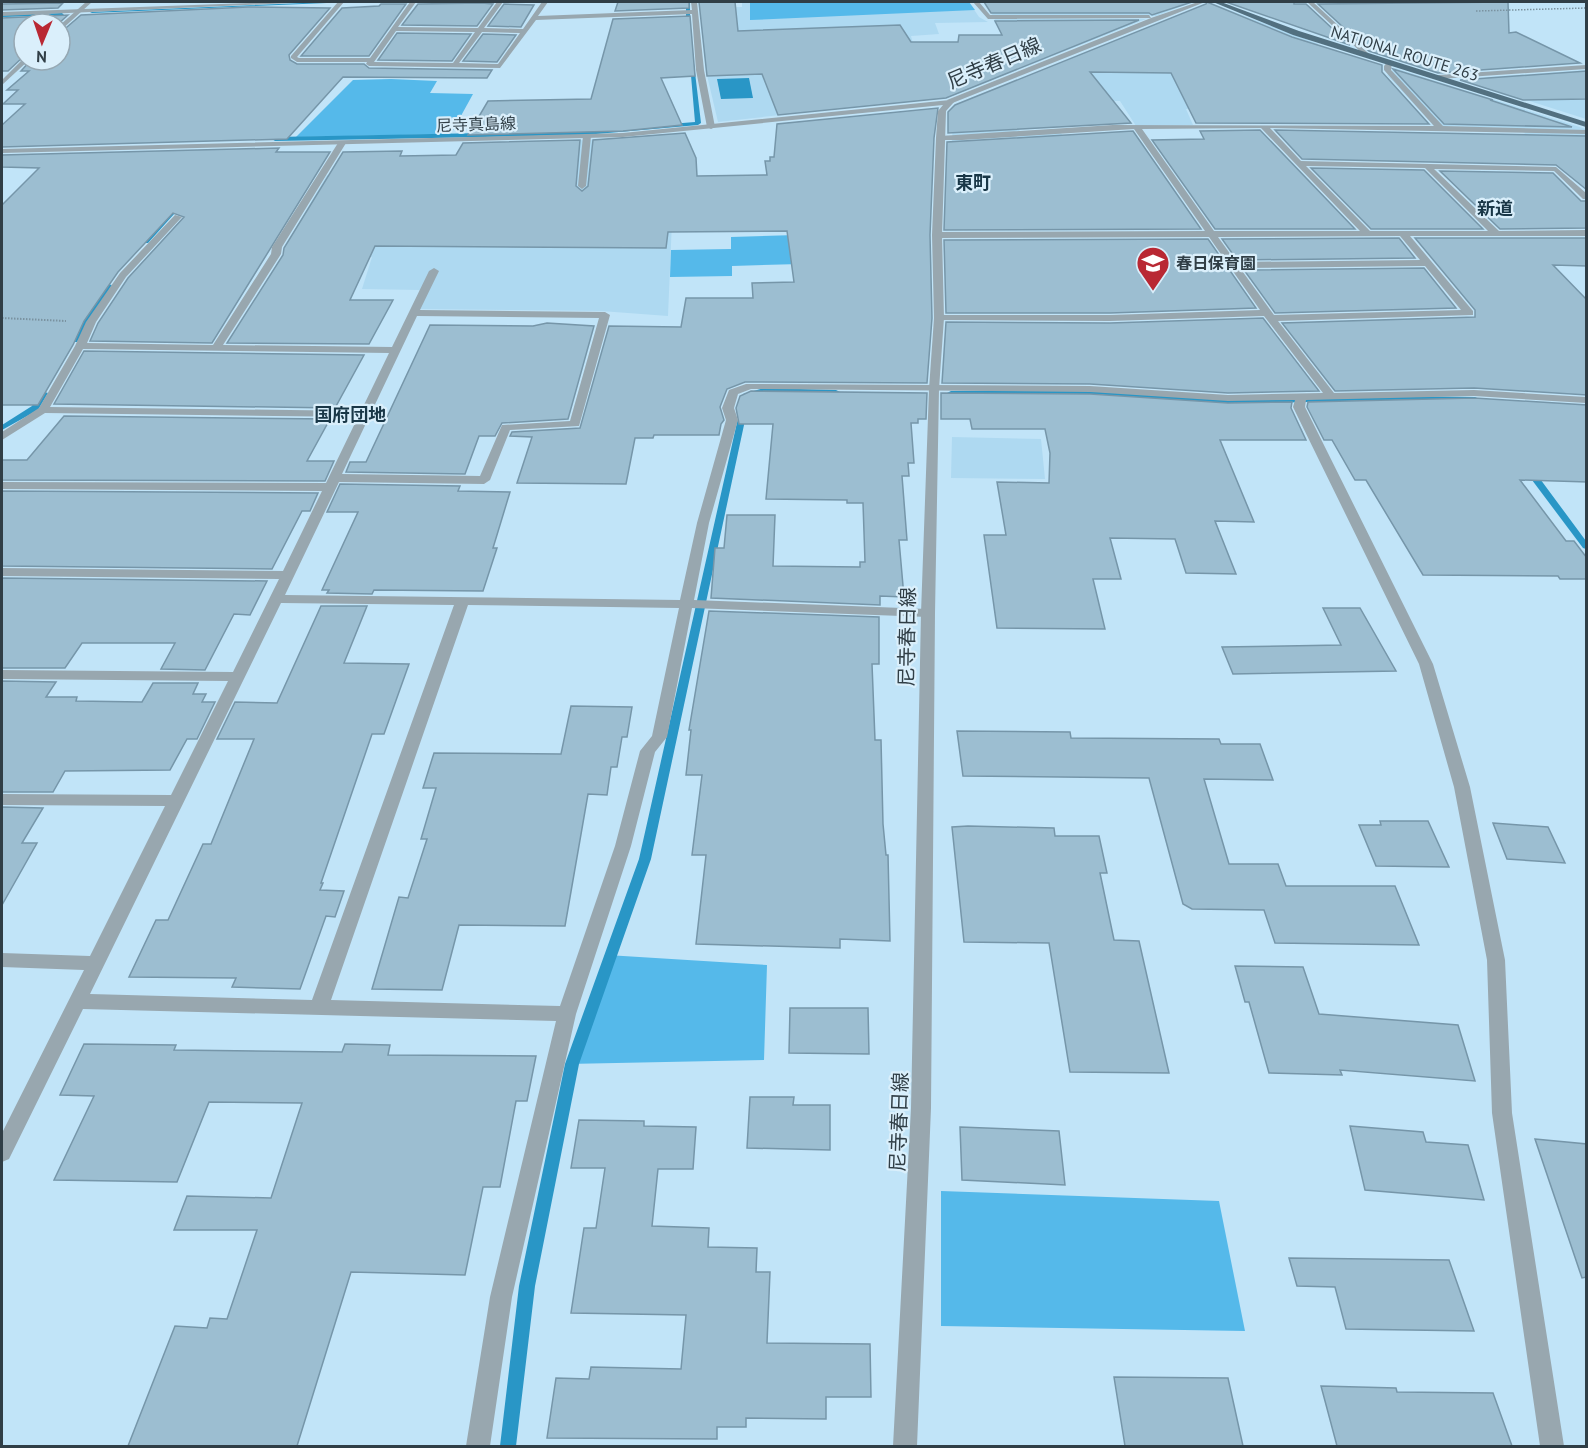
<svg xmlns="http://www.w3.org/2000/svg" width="1588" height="1448" font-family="'PT Sans','Noto Sans JP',sans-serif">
<rect width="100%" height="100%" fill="#c1e4f8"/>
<path fill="#aed9f1" d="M 742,2 L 969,2 L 979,17 L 988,22 L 935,23 L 939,34 L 911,36 L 924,84 L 1021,43 L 994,22 L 995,18 L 1146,19 L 952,96 L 718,122 L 706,71 L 701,8 L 742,7 Z
M 1041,2 L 1193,2 L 1156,16 L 993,16 L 986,4 Z
M 1203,5 L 1218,6 L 1319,44 L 1273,45 L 1242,109 L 1186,109 L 1193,125 L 1136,126 L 1120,101 L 1086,101 L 1005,107 L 1021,133 L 1058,129 L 1080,160 L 951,164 L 953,118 Z
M 1395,68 L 1586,129 L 1586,151 L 1543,151 L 1519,128 L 1434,126 L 1387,75 Z
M 1586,70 L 1586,119 L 1479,85 L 1478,80 L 1487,77 Z
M 646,136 L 674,173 L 668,316 L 601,311 L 412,309 L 420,290 L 362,289 L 372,257 L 286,256 L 285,246 L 327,175 L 457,174 L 471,143 L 587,140 Z
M 952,437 L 1041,439 L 1045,479 L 951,478 Z"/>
<path fill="#55b9ea" d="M 750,2 L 969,2 L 975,10 L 750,20 Z
M 391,79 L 437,81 L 430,93 L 473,94 L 451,134 L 296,137 L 353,80 Z
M 796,235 L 800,264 L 732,266 L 732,276 L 670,277 L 671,250 L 731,249 L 731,237 Z
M 607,955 L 767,965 L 764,1060 L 567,1064 L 586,1008 Z
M 941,1191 L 1219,1201 L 1245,1331 L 941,1326 Z"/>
<path fill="#2996c6" d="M 749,78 L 753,98 L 721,99 L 717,79 Z"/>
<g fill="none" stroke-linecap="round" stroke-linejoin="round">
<path fill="#2996c6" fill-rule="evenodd" d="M 328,2 L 351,2 L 92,13 L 90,12 Z
M 686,2 L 690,2 L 690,31 L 688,32 L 686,31 Z
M 62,13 L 64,15 L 2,17 L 2,15 Z
M 692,63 L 694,64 L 701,123 L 698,125 L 585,135 L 275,141 L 272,139 L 275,137 L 585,131 L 695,122 L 690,64 Z
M 178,203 L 183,204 L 148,243 L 144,243 L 144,241 Z
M 107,284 L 112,285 L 77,342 L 71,342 L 70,340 Z
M 764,388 L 836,390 L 840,392 L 836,394 L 764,392 L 747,396 L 743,394 Z
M 1092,390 L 1232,400 L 1382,396 L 1475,397 L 1479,399 L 1475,401 L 1382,400 L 1232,404 L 1092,394 L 951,395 L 947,393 L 951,391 Z
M 41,391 L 48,393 L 38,410 L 2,430 L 2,425 L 32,406 Z
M 740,409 L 743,409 L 747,411 L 651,859 L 579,1064 L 535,1286 L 516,1446 L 500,1446 L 519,1286 L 565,1064 L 639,859 Z
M 1526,468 L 1532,468 L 1586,541 L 1586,549 L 1583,548 L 1526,472 Z"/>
</g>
<path fill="#9cbed1" stroke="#7696a9" stroke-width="1.5" d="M 618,2 L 689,2 L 689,8 L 615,11 Z
M 699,2 L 735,2 L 738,31 L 900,25 L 911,42 L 958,42 L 959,35 L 1002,35 L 995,21 L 1139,20 L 946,98 L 778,115 L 762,74 L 707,76 Z
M 984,2 L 1192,2 L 1152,15 L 1149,13 L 991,13 Z
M 1207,2 L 1292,37 L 1382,65 L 1382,72 L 1429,124 L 1196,123 L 1171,73 L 1090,72 L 1131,123 L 948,133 L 948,112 L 955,105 L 1206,4 Z
M 1226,2 L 1294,2 L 1294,4 L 1306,4 L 1350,45 Z
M 1508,2 L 1509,33 L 1516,32 L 1580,63 L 1438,73 L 1369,51 L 1318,4 Z
M 63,3 L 58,8 L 2,10 L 2,4 Z
M 482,3 L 493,4 L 477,26 L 402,25 L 418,4 Z
M 381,4 L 406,4 L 369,56 L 301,56 L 342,8 L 379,6 Z
M 504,4 L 534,5 L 521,27 L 488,26 Z
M 248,7 L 330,8 L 289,55 L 290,60 L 297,64 L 364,64 L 369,68 L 492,70 L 487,78 L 343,77 L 287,139 L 2,147 L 2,125 L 25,104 L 3,104 L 18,90 L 7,90 L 29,71 L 21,71 L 31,60 L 60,60 L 60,33 L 81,15 Z
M 68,15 L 58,24 L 24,24 L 24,56 L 8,71 L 2,71 L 2,18 Z
M 690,16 L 695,76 L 661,78 L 682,125 L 623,131 L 468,135 L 488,101 L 591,99 L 613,19 Z
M 397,33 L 471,34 L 452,61 L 378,60 Z
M 483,34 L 516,35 L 497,62 L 463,61 Z
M 1393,69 L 1493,100 L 1490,100 L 1572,127 L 1444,124 Z
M 1587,71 L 1587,99 L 1523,100 L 1460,80 Z
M 938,108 L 934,138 L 930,235 L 932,318 L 927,383 L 745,382 L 727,389 L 720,407 L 724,420 L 721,424 L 719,435 L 654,435 L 653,438 L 635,438 L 626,484 L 517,483 L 532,437 L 510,436 L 512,432 L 580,428 L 609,326 L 681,327 L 686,298 L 753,298 L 752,283 L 794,282 L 787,231 L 668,232 L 666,248 L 375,246 L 350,300 L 393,300 L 369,344 L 227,343 L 283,255 L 284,248 L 343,152 L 402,151 L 400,156 L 456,155 L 463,143 L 580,140 L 576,186 L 582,191 L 588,186 L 593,140 L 685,133 L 696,158 L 697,176 L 767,175 L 765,161 L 770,161 L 770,157 L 774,157 L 777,124 Z
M 1260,130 L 1355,229 L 1215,229 L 1152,140 L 1204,139 L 1200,131 Z
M 1275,130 L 1587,136 L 1587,190 L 1556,165 L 1302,159 Z
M 1133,131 L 1201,229 L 944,230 L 947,142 Z
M 279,148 L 276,152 L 330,152 L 212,343 L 90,341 L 98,323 L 128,278 L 184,217 L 173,213 L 118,272 L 84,321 L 73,345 L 38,405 L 2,405 L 2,205 L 39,168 L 2,167 L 2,155 Z
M 1311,168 L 1424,170 L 1483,229 L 1371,229 Z
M 1440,171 L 1553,173 L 1581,201 L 1587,201 L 1587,228 L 1500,229 Z
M 1399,238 L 1415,258 L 1237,260 L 1222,239 Z
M 1415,238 L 1587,238 L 1587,266 L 1553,265 L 1587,300 L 1587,395 L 1474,388 L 1335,391 L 1282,323 L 1475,317 L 1475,310 Z
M 1208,239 L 1256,308 L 1110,313 L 946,313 L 944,240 Z
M 1424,268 L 1456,308 L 1275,313 L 1244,270 Z
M 1263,318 L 1319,391 L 1228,393 L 1090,384 L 942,383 L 946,322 L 1110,323 Z
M 547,323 L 594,326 L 568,419 L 502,423 L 495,436 L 479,436 L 465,474 L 346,472 L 350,462 L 366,462 L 430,325 L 533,326 Z
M 84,351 L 364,355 L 335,408 L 54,404 Z
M 751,391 L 927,393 L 926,419 L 918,419 L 918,423 L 911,423 L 914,463 L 908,463 L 909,476 L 902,476 L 907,540 L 899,540 L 904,597 L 880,596 L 880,605 L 711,598 L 715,548 L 724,548 L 727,515 L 775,515 L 773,566 L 860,567 L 860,562 L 865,562 L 863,503 L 847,503 L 847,500 L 766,499 L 773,424 L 739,424 L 736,408 L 740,396 Z
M 941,393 L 1090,394 L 1228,403 L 1292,402 L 1291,408 L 1306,440 L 1220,440 L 1254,522 L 1215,521 L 1236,574 L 1186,573 L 1175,539 L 1110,538 L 1121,579 L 1093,579 L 1105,629 L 997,628 L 984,535 L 1006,535 L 997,482 L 1049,483 L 1050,453 L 1045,429 L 972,429 L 970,419 L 941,419 Z
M 1474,398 L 1587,405 L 1587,482 L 1520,480 L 1566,541 L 1574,541 L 1587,558 L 1587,579 L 1560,579 L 1558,576 L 1423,575 L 1366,480 L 1355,480 L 1332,440 L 1324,440 L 1307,407 L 1308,402 Z
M 64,416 L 330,419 L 307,461 L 334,461 L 325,481 L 2,480 L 2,460 L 27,460 Z
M 340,484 L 460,486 L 458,491 L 510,492 L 493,548 L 497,548 L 483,591 L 374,590 L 372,594 L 327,593 L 329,590 L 322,590 L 358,512 L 327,512 Z
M 2,491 L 318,493 L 310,511 L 302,511 L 272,569 L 2,566 Z
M 2,578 L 267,581 L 250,615 L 234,614 L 205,670 L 161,669 L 175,643 L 82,643 L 65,668 L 2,668 Z
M 321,606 L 367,606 L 344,663 L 409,664 L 384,734 L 372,734 L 321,883 L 323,883 L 320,890 L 344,891 L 335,917 L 326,916 L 300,989 L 232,987 L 236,978 L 129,977 L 156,920 L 168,920 L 203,844 L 211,844 L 254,739 L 217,739 L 235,702 L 277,703 Z
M 1323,608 L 1360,608 L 1396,671 L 1233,674 L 1222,647 L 1341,645 Z
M 709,611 L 879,617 L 879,664 L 872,664 L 875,740 L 881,740 L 883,824 L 886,855 L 888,855 L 890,941 L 840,939 L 840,948 L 696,944 L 706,855 L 692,855 L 702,775 L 686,775 L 691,730 L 689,730 Z
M 2,681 L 56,682 L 46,697 L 77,697 L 76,701 L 142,702 L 153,683 L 198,683 L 193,694 L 206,694 L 202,702 L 215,702 L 197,739 L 187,739 L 170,770 L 65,771 L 53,792 L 2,792 Z
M 571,706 L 632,707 L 627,737 L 622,737 L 617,767 L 611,767 L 607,795 L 588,794 L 565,926 L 459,925 L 442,990 L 372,989 L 399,897 L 408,898 L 427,839 L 421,839 L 436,788 L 423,788 L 434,753 L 561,754 Z
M 957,731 L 1070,732 L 1071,738 L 1219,739 L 1221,744 L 1260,744 L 1273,780 L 1204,779 L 1229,864 L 1278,864 L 1286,886 L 1395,886 L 1419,945 L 1275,943 L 1264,910 L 1192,909 L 1183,904 L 1149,778 L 963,776 Z
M 2,807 L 43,808 L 22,843 L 37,843 L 2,905 Z
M 1380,821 L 1428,821 L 1449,867 L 1376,866 L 1359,825 L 1381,825 Z
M 1493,823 L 1548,827 L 1565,863 L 1507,859 Z
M 968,826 L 1054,828 L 1055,836 L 1099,836 L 1107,873 L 1100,873 L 1114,940 L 1139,941 L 1169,1073 L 1070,1072 L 1049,943 L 964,942 L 952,827 Z
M 1235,966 L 1303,967 L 1319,1014 L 1458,1025 L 1475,1081 L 1340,1070 L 1342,1075 L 1269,1073 L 1249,1002 L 1245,1002 Z
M 790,1008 L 868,1008 L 869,1054 L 789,1053 Z
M 84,1044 L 176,1045 L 174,1050 L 342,1052 L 345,1044 L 390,1045 L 388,1055 L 536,1056 L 527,1101 L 516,1101 L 500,1187 L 483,1187 L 465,1275 L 351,1272 L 297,1446 L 128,1446 L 175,1326 L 207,1328 L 210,1318 L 227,1319 L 257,1230 L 174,1230 L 187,1196 L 271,1198 L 302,1103 L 209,1102 L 177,1182 L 54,1180 L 94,1096 L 60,1095 Z
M 750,1097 L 794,1097 L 793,1105 L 830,1105 L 830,1150 L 747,1148 Z
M 579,1120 L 644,1121 L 644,1126 L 696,1127 L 693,1169 L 658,1169 L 652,1226 L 709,1228 L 708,1247 L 757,1248 L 756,1272 L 770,1272 L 767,1343 L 870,1344 L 871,1397 L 826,1397 L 826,1419 L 746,1418 L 746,1427 L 717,1427 L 717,1439 L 547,1438 L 556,1378 L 589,1379 L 591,1367 L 681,1369 L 686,1315 L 571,1313 L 584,1228 L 596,1228 L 605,1168 L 571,1168 Z
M 1350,1126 L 1423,1132 L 1426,1142 L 1468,1145 L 1484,1200 L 1365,1190 Z
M 960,1127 L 1059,1131 L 1065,1185 L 962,1180 Z
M 1535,1139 L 1587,1144 L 1587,1277 L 1582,1278 Z
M 1289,1258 L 1449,1260 L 1474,1331 L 1346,1329 L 1335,1287 L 1297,1286 Z
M 1114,1377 L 1228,1378 L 1243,1446 L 1125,1446 Z
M 1321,1386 L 1396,1388 L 1397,1392 L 1493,1393 L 1512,1446 L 1337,1446 Z"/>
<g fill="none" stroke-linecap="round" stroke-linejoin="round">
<path stroke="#7a92a0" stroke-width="1.5" stroke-dasharray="1.5 1.5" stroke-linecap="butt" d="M 1476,11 L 1586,8"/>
<path stroke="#7a92a0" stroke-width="2" stroke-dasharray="1.5 1.5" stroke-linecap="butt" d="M 2,318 L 66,321"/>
<path fill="#98a7af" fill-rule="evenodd" d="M 275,2 L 313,2 L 2,16 L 2,12 Z
M 338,2 L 344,2 L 297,57 L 299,58 L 370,58 L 410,2 L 416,2 L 398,27 L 478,28 L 497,2 L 503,2 L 484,28 L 523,29 L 542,2 L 548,2 L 538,16 L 692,10 L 691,2 L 697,2 L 704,70 L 715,127 L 711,129 L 707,127 L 696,70 L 692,14 L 536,20 L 500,68 L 369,66 L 366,64 L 367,62 L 297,62 L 291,58 L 291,56 ZM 396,31 L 475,32 L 453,63 L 374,62 ZM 482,32 L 520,33 L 498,64 L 459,63 Z
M 973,2 L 979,2 L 990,15 L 1149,15 L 1151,18 L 1198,2 L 1205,2 L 950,104 L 947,100 L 1151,18 L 988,19 Z
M 1307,2 L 1313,2 L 1368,53 L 1368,55 L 1364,55 Z
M 1389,60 L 1392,62 L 1391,70 L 1443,126 L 1586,130 L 1586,134 L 1270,128 L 1301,161 L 1556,167 L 1586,193 L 1586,199 L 1583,199 L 1554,171 L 1434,169 L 1499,231 L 1586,230 L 1586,236 L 1410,236 L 1473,311 L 1473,315 L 1278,321 L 1334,393 L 1474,390 L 1586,397 L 1586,403 L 1474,396 L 1306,400 L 1305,407 L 1433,664 L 1470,787 L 1505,960 L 1512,1113 L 1564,1446 L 1540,1446 L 1492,1113 L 1487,960 L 1454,787 L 1419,664 L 1293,407 L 1295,400 L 1228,401 L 1090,392 L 751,389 L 738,394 L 734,408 L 738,420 L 709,523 L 694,600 L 928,609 L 935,613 L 928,617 L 692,608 L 667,737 L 655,752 L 631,846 L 576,1014 L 512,1297 L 490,1446 L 466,1446 L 490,1297 L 556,1021 L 83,1009 L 9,1159 L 2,1162 L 2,1133 L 84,970 L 2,967 L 2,953 L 90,956 L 165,806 L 2,805 L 2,794 L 171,795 L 228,681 L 2,679 L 2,670 L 233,672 L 279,579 L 2,576 L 2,568 L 283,571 L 322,491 L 2,489 L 2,482 L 326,483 L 358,417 L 45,413 L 2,440 L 2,432 L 39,408 L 75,346 L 86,322 L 120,273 L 175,215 L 182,217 L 126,277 L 96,322 L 87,343 L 213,345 L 271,254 L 272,247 L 338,143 L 342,141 L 346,143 L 282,247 L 281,254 L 223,345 L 392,347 L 429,271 L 434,268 L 439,271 L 420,310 L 605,312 L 610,315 L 579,426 L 510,430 L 490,480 L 484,484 L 339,482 L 285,595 L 680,600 L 697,523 L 726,420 L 722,408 L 729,390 L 746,384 L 1090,386 L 1228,395 L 1323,393 L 1264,316 L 1110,321 L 935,320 L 935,316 L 939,315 L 1110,315 L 1260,310 L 1209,237 L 937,238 L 932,235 L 937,232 L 1205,231 L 1134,129 L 962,140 L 940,140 L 936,138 L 940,136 L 1113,125 L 1434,126 L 1384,70 L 1384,66 ZM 1261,128 L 1360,231 L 1214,231 L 1142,129 ZM 1306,166 L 1425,168 L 1488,231 L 1370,231 ZM 1400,236 L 1420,260 L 1236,262 L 1218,237 ZM 1425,266 L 1461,310 L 1274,315 L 1240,268 ZM 417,316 L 599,318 L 570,421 L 502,425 L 480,476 L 342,474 ZM 83,349 L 389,353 L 361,411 L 50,407 ZM 281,603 L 454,605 L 312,1000 L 90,994 ZM 468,605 L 679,608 L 652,736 L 640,751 L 615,846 L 560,1006 L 331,1000 Z
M 587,134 L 591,136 L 586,186 L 582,189 L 578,186 L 583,136 Z"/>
<path fill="#98a7af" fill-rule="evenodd" d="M 86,2 L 92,2 L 60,31 L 60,25 Z
M 24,58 L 29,60 L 2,85 L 2,80 Z
M 1586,65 L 1586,69 L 1439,79 L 1435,77 L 1439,75 Z
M 950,100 L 954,102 L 946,111 L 942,235 L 944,318 L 939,389 L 935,613 L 931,1108 L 917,1446 L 893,1446 L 911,1108 L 921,613 L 929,389 L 934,318 L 932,235 L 936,138 L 938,111 L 943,105 L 623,137 L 2,153 L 2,149 L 623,133 Z"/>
<path fill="#527080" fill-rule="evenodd" d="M 1213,2 L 1221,2 L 1299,31 L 1586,122 L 1586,127 L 1293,35 Z"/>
</g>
<defs>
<g id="school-pin" transform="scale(1.725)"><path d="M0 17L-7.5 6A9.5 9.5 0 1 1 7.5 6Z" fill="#b92833" stroke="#daeffb"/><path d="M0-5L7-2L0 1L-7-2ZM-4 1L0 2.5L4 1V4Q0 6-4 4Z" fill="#fff"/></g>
</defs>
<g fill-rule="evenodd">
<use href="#school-pin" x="1153" y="263"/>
</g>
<g text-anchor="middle" stroke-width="4.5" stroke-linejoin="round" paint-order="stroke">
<g font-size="16" fill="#303e46" stroke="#daeffb">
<text transform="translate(1405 53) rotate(17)" y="6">NATIONAL ROUTE 263</text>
<text transform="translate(476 124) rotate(-2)" y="6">尼寺真島線</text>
</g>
<g font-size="16" font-weight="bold" fill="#303e46" stroke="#daeffb" text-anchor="start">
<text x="1176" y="269">春日保育園</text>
</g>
<g font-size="18" font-weight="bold" fill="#193747" stroke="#daeffb">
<text x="973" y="189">東町</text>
<text x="1495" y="215">新道</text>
<text x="350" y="421">国府団地</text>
</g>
<g font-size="20" fill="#303e46" stroke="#daeffb">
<text transform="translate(994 63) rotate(-23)" y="7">尼寺春日線</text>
<text transform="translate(907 637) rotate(-89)" y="7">尼寺春日線</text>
<text transform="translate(899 1122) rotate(-88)" y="7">尼寺春日線</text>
</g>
</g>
<rect width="1588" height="1448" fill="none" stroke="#303e46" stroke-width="6"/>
<g transform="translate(42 42) rotate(182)"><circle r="28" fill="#daeffb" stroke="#96a8b3" stroke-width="1.5"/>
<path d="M0-4.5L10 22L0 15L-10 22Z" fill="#b92833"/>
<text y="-9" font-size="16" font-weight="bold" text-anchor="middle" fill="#303e46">N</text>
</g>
</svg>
